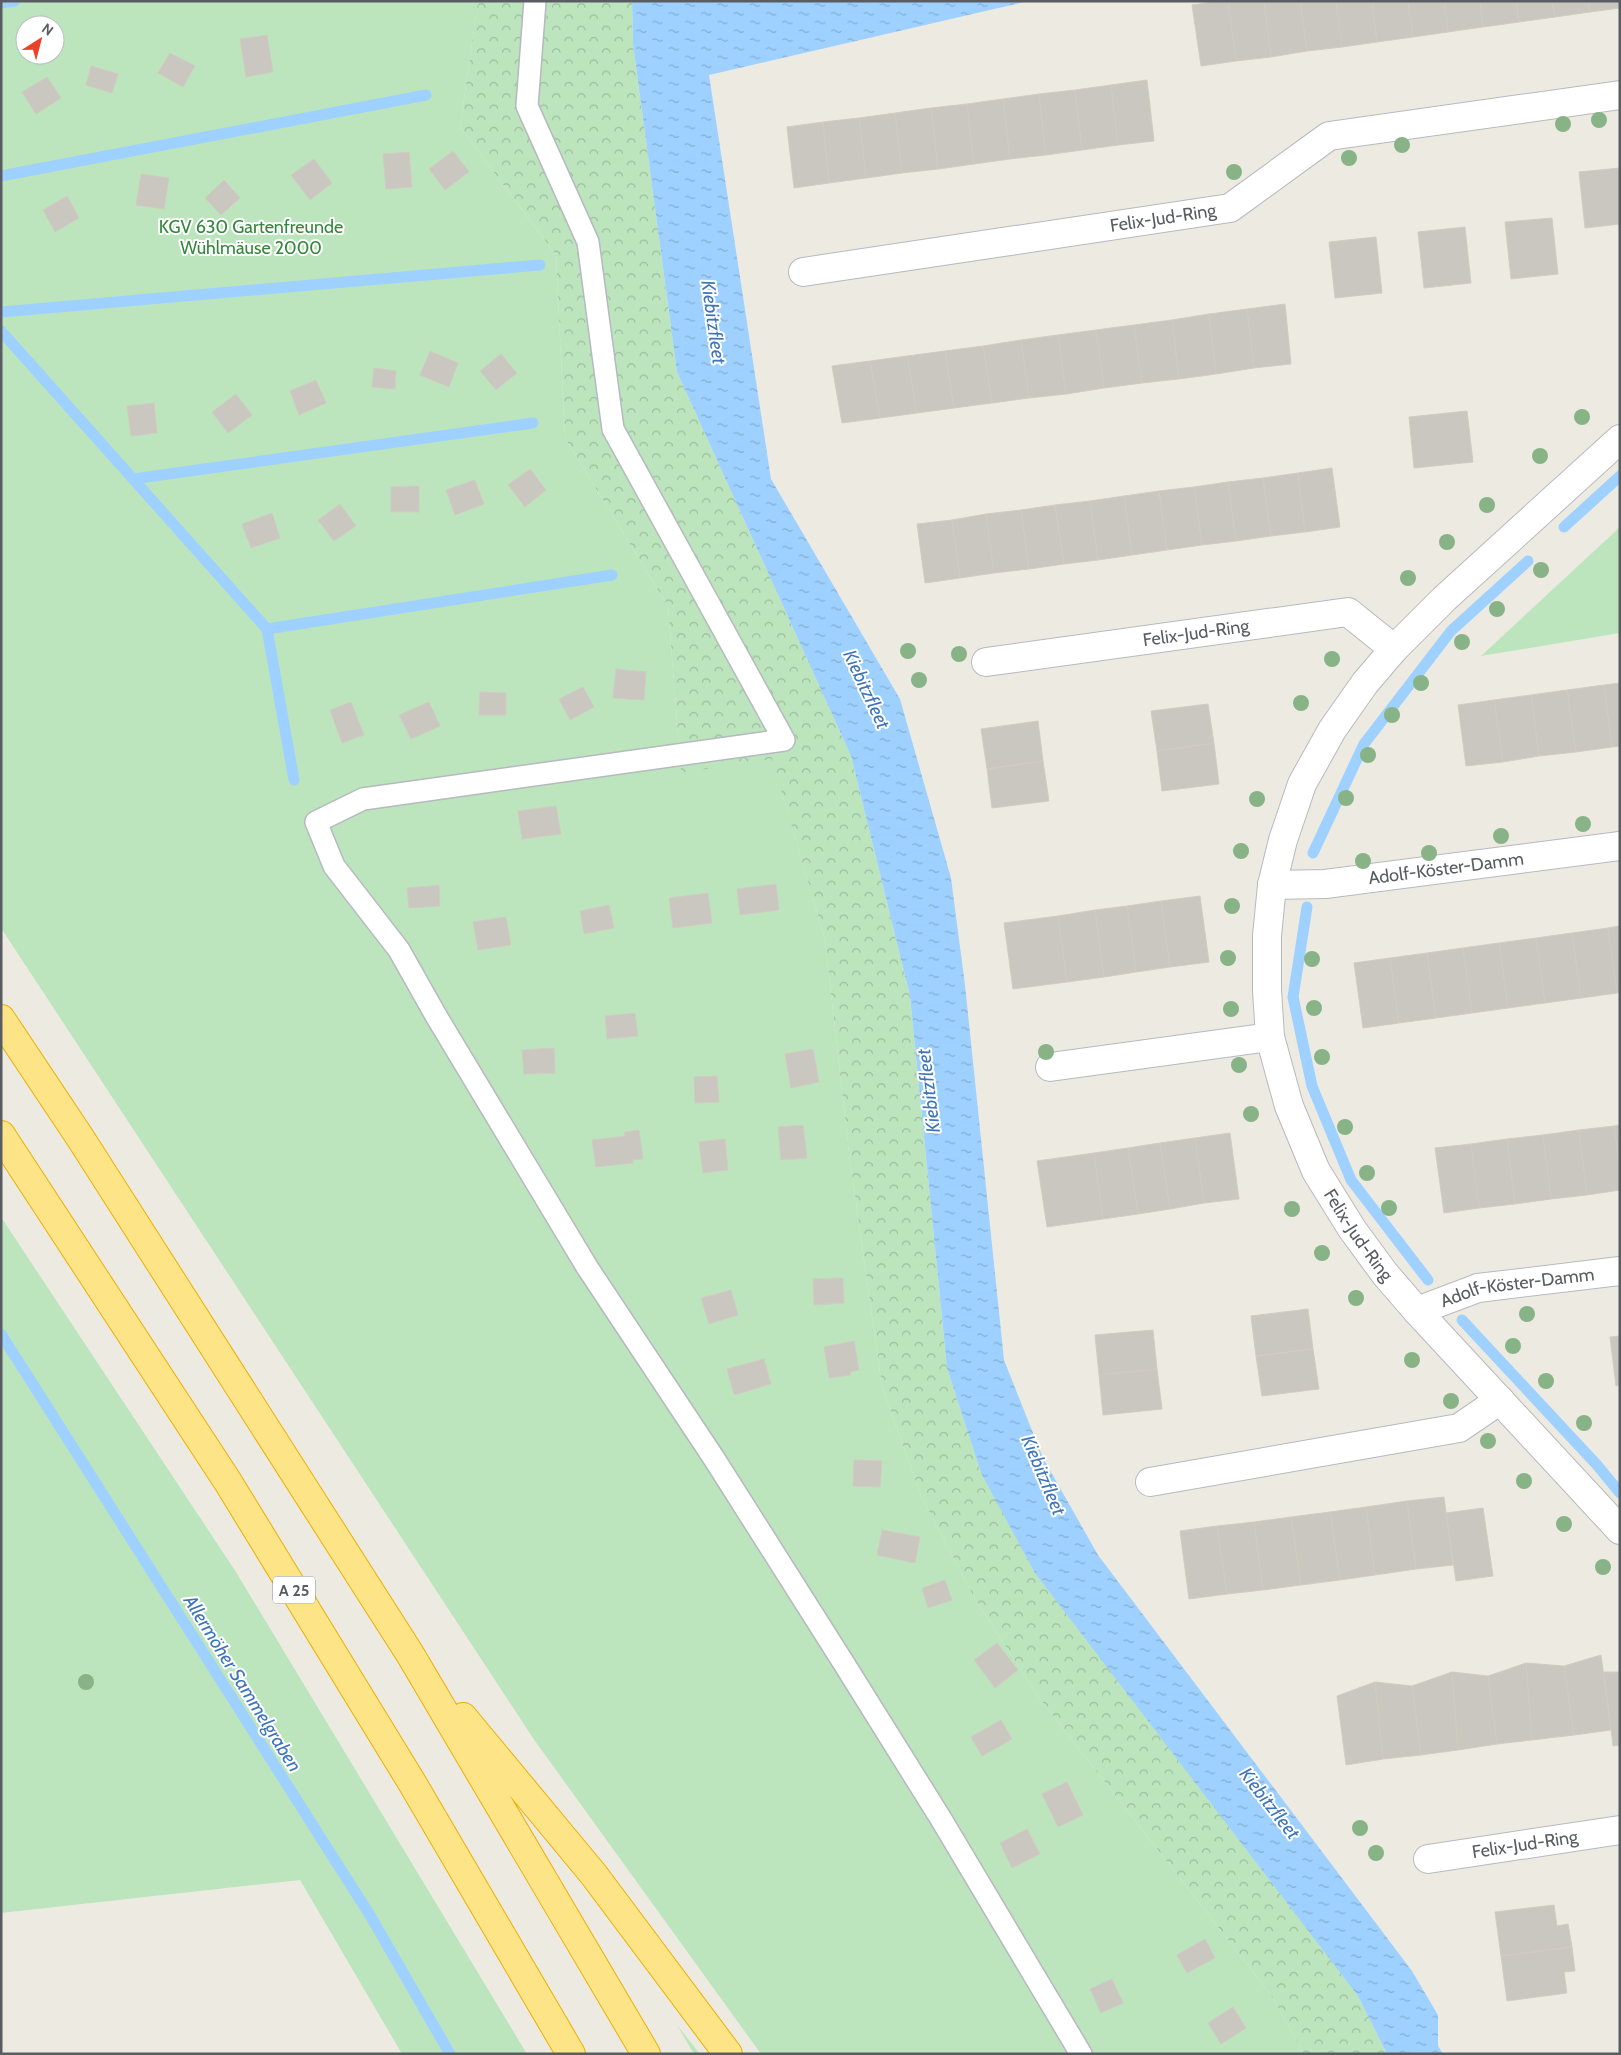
<svg xmlns="http://www.w3.org/2000/svg" width="1621" height="2055" font-family="Cabin,sans-serif">
<defs>
<pattern id="forest-crowns" width="20" height="18" patternUnits="userSpaceOnUse" patternTransform="scale(1.25)"><rect width="20" height="18" fill="#bce5be"/><path d="M2 6a3 3 0 1 1 6 0M12 15a3 3 0 1 1 6 0" fill="none" stroke="#9cbd9e"/></pattern>
<pattern id="water-ripples" width="26" height="14" patternUnits="userSpaceOnUse" patternTransform="scale(1.25)"><rect width="26" height="14" fill="#9ed1ff"/><path d="M2 4q2-2 4 0t4 0M15 11q2-2 4 0t4 0" fill="none" stroke="#84add2"/></pattern>
</defs>
<rect width="100%" height="100%" fill="#edebe1"/>
<path fill="#bce5be" fill-rule="evenodd" d="M 1,1 L 478,1 L 460,127 L 556,255 L 565,438 L 668,606 L 681,772 L 772,758 L 825,940 L 849,1153 L 882,1387 L 921,1496 L 975,1599 L 1037,1695 L 1271,1995 L 1304,2054 L 761,2054 L 535,1741 L 1,928 ZM 25,25 L 55,25 L 55,55 L 25,55 Z
M 1620,527 L 1620,633 L 1481,656 Z
M 1,1217 L 236,1572 L 527,2054 L 402,2054 L 300,1880 L 1,1913 Z
M 677,2025 L 700,2054 L 694,2054 Z"/>
<path fill="url(#forest-crowns)" d="M 478,1 L 632,1 L 633,44 L 677,372 L 851,756 L 910,996 L 947,1368 L 981,1473 L 1358,1996 L 1387,2054 L 1304,2054 L 1271,1995 L 1037,1695 L 975,1599 L 921,1496 L 882,1387 L 849,1153 L 825,940 L 772,759 L 681,773 L 668,606 L 565,438 L 556,255 L 460,127 Z"/>
<path fill="url(#water-ripples)" d="M 632,1 L 1029,1 L 709,75 L 771,479 L 900,699 L 951,878 L 965,985 L 1004,1360 L 1043,1458 L 1098,1555 L 1412,1971 L 1438,2015 L 1438,2046 L 1443,2054 L 1387,2054 L 1358,1996 L 1035,1573 L 981,1473 L 947,1368 L 910,996 L 851,756 L 677,372 L 633,44 Z"/>
<g fill="none" stroke-linecap="round" stroke-linejoin="round">
<path stroke="#9ed1ff" stroke-width="11" d="M 1,3 L 15,1
M 1,176 L 426,95
M 1,312 L 540,265
M 1,331 L 267,629 L 294,780
M 133,479 L 533,423
M 1564,527 L 1620,476
M 267,629 L 612,575
M 1313,853 L 1364,744 L 1451,631 L 1528,561
M 1307,907 L 1293,997 L 1312,1086 L 1351,1180 L 1428,1280
M 1462,1320 L 1597,1465 L 1620,1493
M 1,1334 L 371,1917 L 450,2054"/>
</g>
<path fill="#c9c7c0" stroke="#d1ccbf" d="M 1219,1 L 1228,1 L 1236,61 L 1201,66 L 1192,5 Z
M 1228,1 L 1264,1 L 1271,57 L 1236,61 Z
M 1264,1 L 1300,1 L 1307,51 L 1271,57 Z
M 1300,1 L 1336,1 L 1342,47 L 1307,51 Z
M 1336,1 L 1372,1 L 1377,42 L 1342,47 Z
M 1372,1 L 1408,1 L 1413,37 L 1377,42 Z
M 1408,1 L 1444,1 L 1448,32 L 1413,37 Z
M 1444,1 L 1480,1 L 1483,27 L 1448,32 Z
M 1480,1 L 1516,1 L 1519,22 L 1483,27 Z
M 1516,1 L 1552,1 L 1555,17 L 1519,22 Z
M 1552,1 L 1588,1 L 1590,12 L 1555,17 Z
M 1588,1 L 1620,1 L 1620,8 L 1590,12 Z
M 267,35 L 273,72 L 246,77 L 240,39 Z
M 170,53 L 195,66 L 183,87 L 158,73 Z
M 91,66 L 118,74 L 112,93 L 86,85 Z
M 47,77 L 61,98 L 36,114 L 22,92 Z
M 1147,80 L 1154,141 L 1118,145 L 1111,85 Z
M 1111,85 L 1118,145 L 1082,150 L 1075,90 Z
M 1075,90 L 1082,150 L 1046,155 L 1039,94 Z
M 1039,94 L 1046,155 L 1010,159 L 1003,99 Z
M 1003,99 L 1010,159 L 974,164 L 967,104 Z
M 967,104 L 974,164 L 938,169 L 931,108 Z
M 931,108 L 938,169 L 902,173 L 895,113 Z
M 895,113 L 902,173 L 866,178 L 859,118 Z
M 859,118 L 866,178 L 829,183 L 823,122 Z
M 823,122 L 829,183 L 794,188 L 787,127 Z
M 453,151 L 469,172 L 445,190 L 429,169 Z
M 409,152 L 412,187 L 386,189 L 383,154 Z
M 314,159 L 332,183 L 310,200 L 291,175 Z
M 1620,168 L 1620,224 L 1585,228 L 1579,172 Z
M 141,174 L 169,178 L 164,209 L 136,205 Z
M 224,180 L 240,198 L 221,215 L 205,198 Z
M 67,196 L 79,218 L 55,232 L 43,210 Z
M 1552,218 L 1558,274 L 1511,279 L 1505,222 Z
M 1465,227 L 1471,283 L 1424,288 L 1418,232 Z
M 1376,237 L 1382,293 L 1335,298 L 1329,242 Z
M 1285,304 L 1291,364 L 1254,368 L 1247,309 Z
M 1247,309 L 1254,368 L 1216,374 L 1209,314 Z
M 1209,314 L 1216,374 L 1179,379 L 1172,320 Z
M 1172,320 L 1179,379 L 1142,383 L 1134,325 Z
M 1134,325 L 1142,383 L 1104,388 L 1096,330 Z
M 1096,330 L 1104,388 L 1066,394 L 1058,335 Z
M 1058,335 L 1066,394 L 1029,398 L 1021,340 Z
M 1021,340 L 1029,398 L 992,403 L 983,346 Z
M 983,346 L 992,403 L 954,408 L 945,351 Z
M 430,351 L 458,363 L 449,387 L 420,375 Z
M 945,351 L 954,408 L 917,413 L 907,356 Z
M 501,354 L 517,373 L 496,390 L 480,371 Z
M 907,356 L 917,413 L 880,418 L 870,361 Z
M 870,361 L 880,418 L 842,423 L 832,366 Z
M 374,368 L 396,371 L 395,389 L 372,387 Z
M 316,380 L 326,403 L 299,415 L 290,391 Z
M 236,394 L 252,415 L 228,433 L 212,412 Z
M 154,403 L 157,433 L 131,436 L 127,406 Z
M 1467,411 L 1473,462 L 1414,468 L 1409,417 Z
M 1332,468 L 1340,527 L 1305,532 L 1298,473 Z
M 530,469 L 546,490 L 525,507 L 508,485 Z
M 1298,473 L 1305,532 L 1271,536 L 1263,478 Z
M 1263,478 L 1271,536 L 1236,541 L 1228,482 Z
M 475,480 L 484,504 L 455,515 L 446,490 Z
M 1228,482 L 1236,541 L 1202,545 L 1194,487 Z
M 419,486 L 419,512 L 391,512 L 391,487 Z
M 1194,487 L 1202,545 L 1167,550 L 1159,491 Z
M 1159,491 L 1167,550 L 1132,555 L 1124,496 Z
M 1124,496 L 1132,555 L 1098,560 L 1090,501 Z
M 1090,501 L 1098,560 L 1064,564 L 1055,505 Z
M 340,504 L 356,526 L 334,541 L 318,520 Z
M 1055,505 L 1064,564 L 1029,569 L 1021,510 Z
M 1021,510 L 1029,569 L 994,573 L 986,514 Z
M 272,513 L 280,538 L 251,548 L 242,524 Z
M 986,514 L 994,573 L 960,578 L 952,520 Z
M 952,520 L 960,578 L 925,583 L 917,524 Z
M 616,669 L 646,672 L 644,700 L 613,698 Z
M 1620,683 L 1620,746 L 1612,747 L 1604,685 Z
M 1604,685 L 1612,747 L 1576,752 L 1567,690 Z
M 583,687 L 594,707 L 570,720 L 559,699 Z
M 1567,690 L 1576,752 L 1539,756 L 1531,695 Z
M 480,692 L 506,693 L 506,715 L 479,715 Z
M 1531,695 L 1539,756 L 1503,762 L 1494,700 Z
M 1494,700 L 1503,762 L 1466,766 L 1458,705 Z
M 351,702 L 364,735 L 342,743 L 330,710 Z
M 429,702 L 440,726 L 411,739 L 399,715 Z
M 1208,704 L 1214,743 L 1157,751 L 1151,711 Z
M 1038,721 L 1043,761 L 987,769 L 981,729 Z
M 1214,743 L 1219,784 L 1162,791 L 1157,751 Z
M 1043,761 L 1049,801 L 992,808 L 987,769 Z
M 556,806 L 561,834 L 522,839 L 518,811 Z
M 776,884 L 779,910 L 740,915 L 737,889 Z
M 439,885 L 440,906 L 409,908 L 407,888 Z
M 708,893 L 712,923 L 673,928 L 669,898 Z
M 1200,896 L 1209,962 L 1170,967 L 1161,901 Z
M 1161,901 L 1170,967 L 1136,972 L 1127,906 Z
M 609,905 L 614,928 L 584,934 L 580,911 Z
M 1127,906 L 1136,972 L 1104,977 L 1095,910 Z
M 1095,910 L 1104,977 L 1067,982 L 1058,916 Z
M 1058,916 L 1067,982 L 1013,989 L 1004,923 Z
M 506,917 L 511,945 L 478,950 L 473,922 Z
M 1620,926 L 1620,992 L 1617,993 L 1608,928 Z
M 1608,928 L 1617,993 L 1581,998 L 1572,933 Z
M 1572,933 L 1581,998 L 1545,1003 L 1536,938 Z
M 1536,938 L 1545,1003 L 1508,1008 L 1499,943 Z
M 1499,943 L 1508,1008 L 1472,1013 L 1463,948 Z
M 1463,948 L 1472,1013 L 1436,1018 L 1427,953 Z
M 1427,953 L 1436,1018 L 1399,1023 L 1390,958 Z
M 1390,958 L 1399,1023 L 1363,1028 L 1354,963 Z
M 635,1013 L 638,1036 L 607,1039 L 605,1016 Z
M 554,1048 L 555,1073 L 524,1074 L 522,1050 Z
M 813,1049 L 819,1082 L 791,1088 L 785,1054 Z
M 717,1076 L 719,1102 L 695,1103 L 694,1077 Z
M 803,1125 L 807,1158 L 781,1160 L 778,1127 Z
M 1620,1125 L 1620,1168 L 1614,1126 Z
M 1614,1126 L 1620,1168 L 1620,1190 L 1587,1195 L 1579,1130 Z
M 639,1130 L 643,1159 L 632,1160 L 633,1163 L 596,1167 L 592,1140 L 625,1136 L 624,1132 Z
M 1579,1130 L 1587,1195 L 1551,1199 L 1543,1135 Z
M 1230,1133 L 1239,1199 L 1204,1203 L 1195,1138 Z
M 1543,1135 L 1551,1199 L 1515,1204 L 1507,1139 Z
M 1195,1138 L 1204,1203 L 1170,1209 L 1160,1143 Z
M 725,1139 L 728,1170 L 703,1173 L 699,1142 Z
M 1507,1139 L 1515,1204 L 1479,1208 L 1471,1144 Z
M 1160,1143 L 1170,1209 L 1138,1214 L 1128,1148 Z
M 1471,1144 L 1479,1208 L 1444,1213 L 1435,1148 Z
M 1128,1148 L 1138,1214 L 1103,1219 L 1094,1153 Z
M 1094,1153 L 1103,1219 L 1047,1227 L 1037,1161 Z
M 843,1278 L 844,1303 L 814,1305 L 813,1279 Z
M 731,1290 L 738,1315 L 709,1324 L 701,1298 Z
M 1308,1309 L 1313,1349 L 1256,1356 L 1251,1316 Z
M 1153,1330 L 1157,1369 L 1099,1375 L 1095,1335 Z
M 1620,1336 L 1620,1385 L 1616,1386 L 1610,1337 Z
M 854,1341 L 859,1370 L 850,1372 L 851,1375 L 829,1378 L 824,1347 Z
M 1313,1349 L 1319,1389 L 1262,1396 L 1256,1356 Z
M 764,1359 L 771,1384 L 734,1395 L 727,1369 Z
M 1157,1369 L 1162,1409 L 1103,1415 L 1099,1375 Z
M 854,1460 L 882,1461 L 880,1487 L 853,1486 Z
M 1444,1497 L 1453,1565 L 1416,1569 L 1407,1501 Z
M 1407,1501 L 1416,1569 L 1375,1575 L 1366,1507 Z
M 1366,1507 L 1375,1575 L 1340,1580 L 1330,1512 Z
M 1483,1508 L 1493,1576 L 1456,1581 L 1446,1513 Z
M 1330,1512 L 1340,1580 L 1301,1585 L 1291,1517 Z
M 1291,1517 L 1301,1585 L 1263,1590 L 1254,1522 Z
M 1254,1522 L 1263,1590 L 1227,1594 L 1217,1526 Z
M 1217,1526 L 1227,1594 L 1189,1599 L 1180,1531 Z
M 882,1530 L 920,1537 L 915,1563 L 877,1555 Z
M 945,1580 L 952,1600 L 928,1608 L 922,1588 Z
M 997,1643 L 1018,1670 L 995,1688 L 974,1660 Z
M 1601,1655 L 1611,1730 L 1574,1735 L 1564,1666 Z
M 1526,1663 L 1564,1666 L 1574,1735 L 1532,1740 Z
M 1526,1663 L 1532,1740 L 1497,1744 L 1488,1676 Z
M 1452,1672 L 1488,1676 L 1497,1744 L 1458,1750 Z
M 1452,1672 L 1458,1750 L 1421,1755 L 1412,1686 Z
M 1604,1672 L 1620,1672 L 1620,1745 L 1613,1746 Z
M 1375,1682 L 1412,1686 L 1421,1755 L 1383,1759 Z
M 1375,1682 L 1383,1759 L 1346,1765 L 1337,1696 Z
M 1001,1720 L 1012,1739 L 982,1756 L 971,1737 Z
M 1067,1782 L 1083,1815 L 1058,1827 L 1042,1794 Z
M 1027,1829 L 1040,1854 L 1012,1868 L 1000,1843 Z
M 1554,1905 L 1557,1926 L 1568,1924 L 1572,1947 L 1501,1956 L 1495,1912 Z
M 1205,1939 L 1215,1958 L 1187,1973 L 1177,1955 Z
M 1572,1947 L 1575,1971 L 1564,1972 L 1567,1993 L 1507,2001 L 1501,1956 Z
M 1112,1979 L 1123,2003 L 1101,2013 L 1090,1989 Z
M 1233,2007 L 1246,2028 L 1221,2044 L 1208,2023 Z"/>
<g fill="none" stroke-linecap="round" stroke-linejoin="round">
<g stroke="#b6b9be" stroke-width="24">
<path id="service" d="M 535,1 L 527,106 L 588,242 L 613,429 L 784,740 L 363,799 L 316,822 L 334,866 L 399,950 L 435,1014 L 587,1267 L 715,1460 L 843,1662 L 941,1819 L 1081,2054"/>
</g>
<g stroke="#b6b9be" stroke-width="30">
<g id="minor">
<path id="s1" d="M 803,272 L 1230,208 L 1329,136 L 1620,95"/>
<path id="s2" d="M 1620,439 L 1444,599 L 1394,649 L 1365,683 L 1332,730 L 1302,784 L 1283,840 L 1272,885 L 1267,936 L 1267,990 L 1270,1037 L 1289,1106 L 1316,1171 L 1352,1229 L 1385,1274 L 1417,1311 L 1620,1530"/>
<path id="s3" d="M 986,662 L 1348,612 L 1394,649"/>
<path id="s4" d="M 1272,885 L 1325,884 L 1620,846"/>
<path d="M 1050,1067 L 1270,1037"/>
<path id="s5" d="M 1417,1311 L 1478,1288 L 1620,1271"/>
<path d="M 1150,1482 L 1459,1428 L 1500,1400"/>
<path id="s6" d="M 1428,1859 L 1620,1830"/>
</g>
</g>
<g stroke="#edae00" stroke-width="30">
<path id="motorway" d="M 1,1019 L 81,1139 L 410,1654 L 646,2054
M 1,1135 L 228,1482 L 411,1781 L 571,2054
M 463,1717 L 594,1875 L 728,2054"/>
</g>
<use href="#service" stroke="#fff" stroke-width="21"/>
<use href="#minor" stroke="#fff" stroke-width="28"/>
<use href="#motorway" stroke="#fde587" stroke-width="28"/>
</g>
<g fill="#87b386">
<circle cx="1599" cy="120" r="8"/>
<circle cx="1563" cy="124" r="8"/>
<circle cx="1402" cy="145" r="8"/>
<circle cx="1349" cy="158" r="8"/>
<circle cx="1234" cy="172" r="8"/>
<circle cx="1582" cy="417" r="8"/>
<circle cx="1540" cy="456" r="8"/>
<circle cx="1487" cy="505" r="8"/>
<circle cx="1447" cy="542" r="8"/>
<circle cx="1541" cy="570" r="8"/>
<circle cx="1408" cy="578" r="8"/>
<circle cx="1497" cy="609" r="8"/>
<circle cx="1462" cy="642" r="8"/>
<circle cx="908" cy="651" r="8"/>
<circle cx="959" cy="654" r="8"/>
<circle cx="1332" cy="659" r="8"/>
<circle cx="919" cy="680" r="8"/>
<circle cx="1421" cy="683" r="8"/>
<circle cx="1301" cy="703" r="8"/>
<circle cx="1392" cy="715" r="8"/>
<circle cx="1368" cy="755" r="8"/>
<circle cx="1346" cy="798" r="8"/>
<circle cx="1257" cy="799" r="8"/>
<circle cx="1583" cy="824" r="8"/>
<circle cx="1501" cy="836" r="8"/>
<circle cx="1241" cy="851" r="8"/>
<circle cx="1429" cy="853" r="8"/>
<circle cx="1363" cy="861" r="8"/>
<circle cx="1232" cy="906" r="8"/>
<circle cx="1228" cy="958" r="8"/>
<circle cx="1312" cy="959" r="8"/>
<circle cx="1314" cy="1008" r="8"/>
<circle cx="1231" cy="1009" r="8"/>
<circle cx="1046" cy="1052" r="8"/>
<circle cx="1322" cy="1057" r="8"/>
<circle cx="1239" cy="1065" r="8"/>
<circle cx="1251" cy="1114" r="8"/>
<circle cx="1345" cy="1127" r="8"/>
<circle cx="1367" cy="1173" r="8"/>
<circle cx="1389" cy="1208" r="8"/>
<circle cx="1292" cy="1209" r="8"/>
<circle cx="1322" cy="1253" r="8"/>
<circle cx="1356" cy="1298" r="8"/>
<circle cx="1527" cy="1314" r="8"/>
<circle cx="1513" cy="1346" r="8"/>
<circle cx="1412" cy="1360" r="8"/>
<circle cx="1546" cy="1381" r="8"/>
<circle cx="1451" cy="1401" r="8"/>
<circle cx="1584" cy="1423" r="8"/>
<circle cx="1488" cy="1441" r="8"/>
<circle cx="1524" cy="1481" r="8"/>
<circle cx="1564" cy="1524" r="8"/>
<circle cx="1603" cy="1567" r="8"/>
<circle cx="86" cy="1682" r="8"/>
<circle cx="1360" cy="1828" r="8"/>
<circle cx="1376" cy="1853" r="8"/>
</g>
<g text-anchor="middle" stroke-width="4" stroke-linejoin="round" paint-order="stroke">
<rect fill="#fff" stroke="#8b8e91" stroke-width="1" x="273" y="1576.5" width="42" height="27" rx="4"/>
<g font-size="16" font-weight="bold" fill="#595d62">
<text x="294" y="1596">A 25</text>
</g>
<g font-size="18" fill="#595d62" stroke="#fff">
<text dy="6" stroke="none"><textPath href="#s1" startOffset="364">Felix-Jud-Ring</textPath></text>
<text dy="6" stroke="none"><textPath href="#s3" startOffset="212">Felix-Jud-Ring</textPath></text>
<text dy="6" stroke="none"><textPath href="#s4" startOffset="175">Adolf-Köster-Damm</textPath></text>
<text dy="6" stroke="none"><textPath href="#s2" startOffset="949">Felix-Jud-Ring</textPath></text>
<text dy="6" stroke="none"><textPath href="#s5" startOffset="104">Adolf-Köster-Damm</textPath></text>
<text dy="6" stroke="none"><textPath href="#s6" startOffset="98">Felix-Jud-Ring</textPath></text>
</g>
<g font-size="18" fill="#34863c" stroke="#fff">
<text x="251" y="233">KGV 630 Gartenfreunde<tspan x="251" dy="21">Wühlmäuse 2000</tspan></text>
</g>
<g font-size="19" font-style="italic" fill="#3e75ba" stroke="#fff">
<text transform="translate(714 322) rotate(82)" y="7">Kiebitzfleet</text>
<text transform="translate(867 689) rotate(65)" y="7">Kiebitzfleet</text>
<text transform="translate(928 1091) rotate(-97)" y="7">Kiebitzfleet</text>
<text transform="translate(1044 1475) rotate(67)" y="7">Kiebitzfleet</text>
<text transform="translate(243 1683) rotate(58)" y="7">Allermöher Sammelgraben</text>
<text transform="translate(1270 1803) rotate(52)" y="7">Kiebitzfleet</text>
</g>
</g>
<rect width="1621" height="2055" fill="none" stroke="#595d62" stroke-width="5"/>
<g transform="translate(40 40) rotate(36)"><circle r="24" fill="#ffffff" stroke="#bdbec0"/>
<path d="M0-4L9 19L0 12L-9 19Z" fill="#ea4129"/>
<text y="-8" font-size="14" font-weight="bold" text-anchor="middle" fill="#595d62">N</text>
</g>
</svg>
